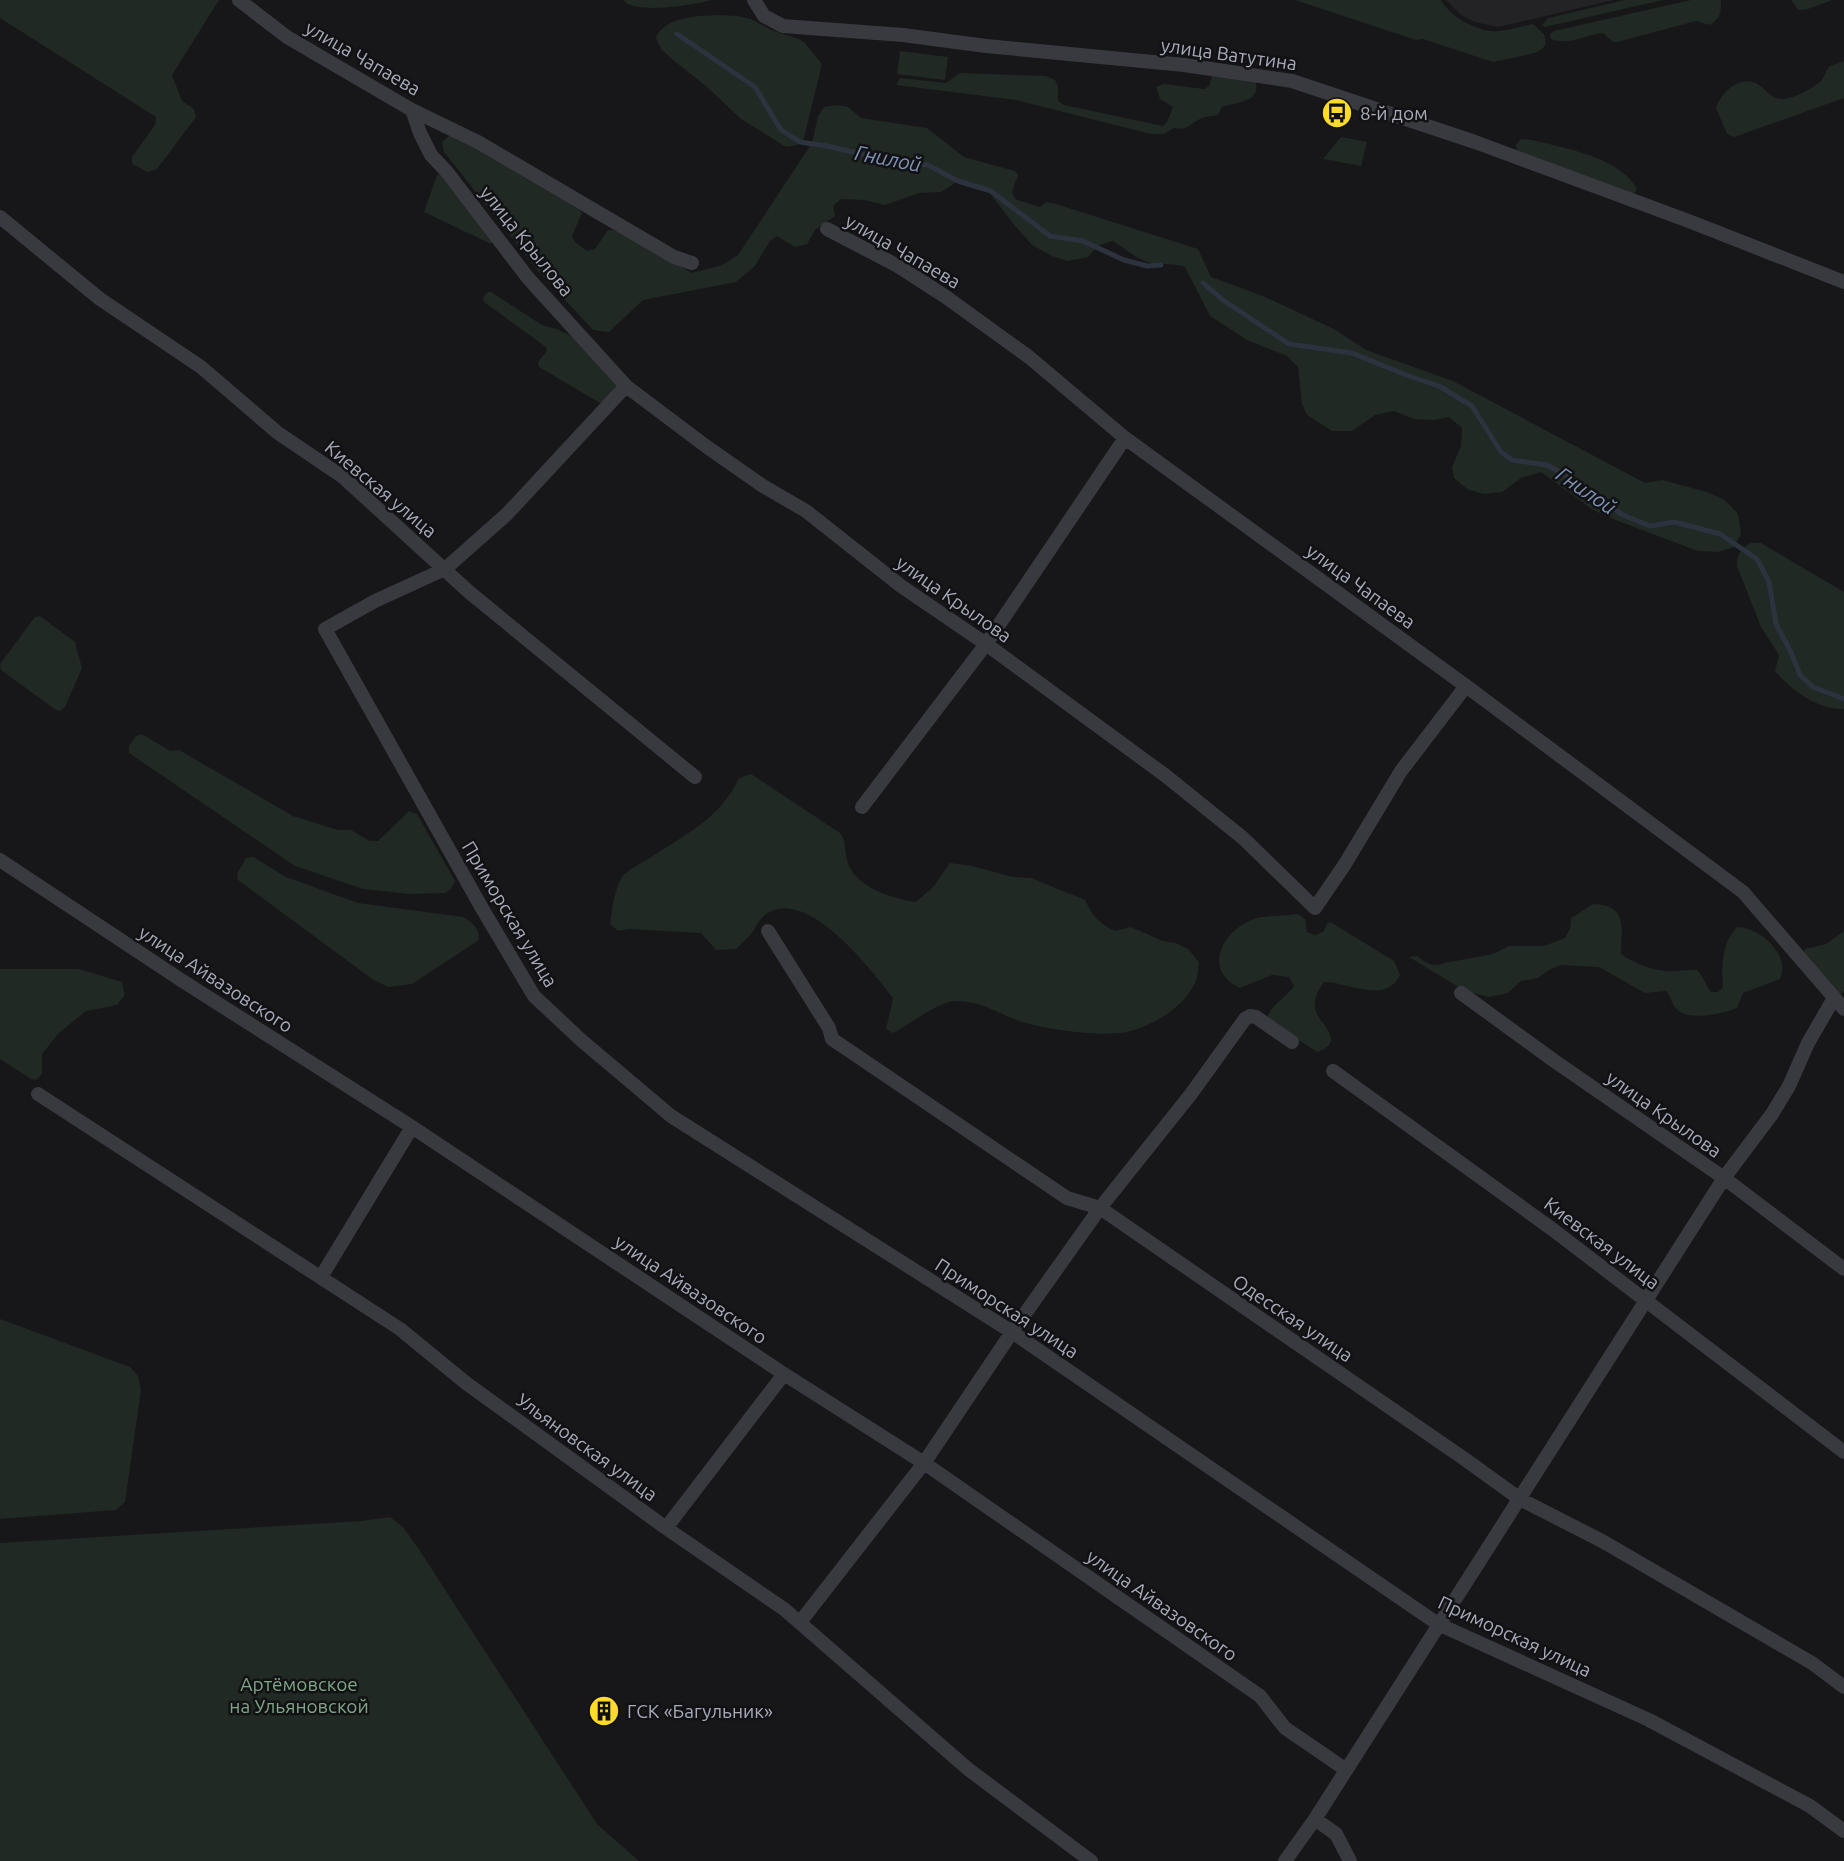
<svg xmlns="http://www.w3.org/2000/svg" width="1844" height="1861" font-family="Ubuntu,sans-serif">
<rect width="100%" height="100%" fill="#171719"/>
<path fill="#232326" d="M 1446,0 L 1614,0 L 1498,27 L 1475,22 L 1461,15 Z"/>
<path fill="#202923" d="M 0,0 L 219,0 L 172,75 L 182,101 L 194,109 L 196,117 L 157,169 L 148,172 L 132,164 L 132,157 L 155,125 L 156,117 L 0,18 Z
M 623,0 L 712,0 C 694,5 634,15 623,0 Z
M 1295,0 L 1441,0 C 1450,17 1479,33 1499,31 C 1511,30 1522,26 1533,24 L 1544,34 L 1546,44 L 1542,49 L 1535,53 L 1493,62 L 1423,39 L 1416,40 Z
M 1625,0 L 1663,0 L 1545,27 L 1542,25 L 1548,18 Z
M 1691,0 L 1721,0 C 1721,12 1721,18 1710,25 L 1696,21 L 1617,42 L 1613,42 L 1603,33 C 1585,35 1568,46 1551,39 L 1550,34 L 1554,31 Z
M 1791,0 L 1832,0 L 1808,9 L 1798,10 Z
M 716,15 L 737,16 L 751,19 L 771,30 L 799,39 L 805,43 L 822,64 L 804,138 L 797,145 L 786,147 L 741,119 L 707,87 L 673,60 L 661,49 L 656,38 C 664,17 697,16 716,15 Z
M 900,51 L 948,57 L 945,80 L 897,74 Z
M 1844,61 L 1844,98 L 1734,137 L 1727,134 L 1716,108 C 1721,92 1741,73 1759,85 C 1767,90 1771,99 1782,99 C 1791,100 1816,87 1822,80 C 1825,75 1826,70 1830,66 Z
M 960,73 L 1046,76 L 1055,80 L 1058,87 L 1058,101 L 1064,105 L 1163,126 L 1167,122 L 1173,107 L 1160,99 L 1156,87 L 1164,84 L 1204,89 L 1209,86 L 1212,76 L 1255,80 C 1263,103 1236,102 1222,107 L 1218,115 C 1213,116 1205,116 1200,119 C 1189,124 1188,131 1174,128 L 1164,134 L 1151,134 L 1016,100 L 896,85 L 900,78 L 946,83 Z
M 837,105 L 848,107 L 861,118 L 927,128 L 964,157 L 1015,171 L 1018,175 L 1012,192 L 1015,199 L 1040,207 L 1046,202 L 1056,204 L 1198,249 L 1211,277 L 1263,296 L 1334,329 L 1366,350 L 1453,381 L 1645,483 L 1662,480 L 1707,492 L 1725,500 L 1738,514 L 1741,534 L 1734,547 L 1718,552 L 1698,551 L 1618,521 L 1593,510 L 1541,472 L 1521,478 L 1502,492 L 1484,494 L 1467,489 L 1454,478 L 1452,467 L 1461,446 L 1462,428 L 1449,417 L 1434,420 L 1414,419 L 1394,411 L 1375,415 L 1352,431 L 1332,431 L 1307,415 L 1302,404 L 1298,367 L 1287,356 L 1247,340 L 1210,316 L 1185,267 C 1173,263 1165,265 1152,263 C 1138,261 1125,248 1113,241 L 1099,245 L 1088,257 L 1068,261 L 1052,256 L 1032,245 L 1015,226 L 989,192 L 972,182 L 957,182 L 941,192 L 919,193 L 885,205 L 864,200 L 841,199 L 833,206 L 835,216 L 815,230 L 807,244 L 795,247 L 777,236 L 770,241 L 755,266 L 736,282 L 643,300 L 609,332 L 593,330 L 539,272 L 444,152 L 442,142 L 451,134 L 578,209 L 582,213 L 572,236 L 575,242 L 587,251 L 595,249 L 608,230 L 614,230 L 692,273 L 722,265 L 738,255 L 812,143 L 818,116 L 824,107 Z
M 1341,137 L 1367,142 L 1361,166 L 1323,159 Z
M 1521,139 L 1532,140 C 1564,148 1620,157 1637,189 L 1633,195 L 1523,154 L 1517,150 L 1516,145 Z
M 442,174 L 493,241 L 491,244 L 424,212 L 437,175 Z
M 487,292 L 491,292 L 542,325 L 557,329 L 573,337 L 617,386 L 606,401 L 600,403 L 539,367 L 538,362 L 547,351 L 546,347 L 484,302 L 483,298 Z
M 1751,543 L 1761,543 L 1844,592 L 1844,709 C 1818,710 1791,690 1775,671 L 1779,655 L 1761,627 L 1737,566 C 1737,554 1741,548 1751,543 Z
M 40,616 L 75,642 L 77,650 L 82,668 L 65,707 L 60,711 L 56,710 L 1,670 L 0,664 L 35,617 Z
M 142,734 L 170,751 L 179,750 L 293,816 L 338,830 L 351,830 L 370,841 L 378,841 L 409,811 L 417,814 L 455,881 L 451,889 L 445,893 L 410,894 L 363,889 L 295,866 L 129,753 L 129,746 L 136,736 Z
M 751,774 L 840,833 C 847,842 844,849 847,860 C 854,887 891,898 916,902 L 933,887 L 950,863 L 972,866 L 1013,877 L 1031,878 L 1085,900 C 1092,915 1099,924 1115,931 L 1131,927 L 1163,941 L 1176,943 L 1188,949 L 1199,962 C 1198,969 1198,978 1195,983 C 1182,1009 1154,1025 1127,1032 C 1104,1037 1049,1030 1026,1023 C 1000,1016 984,1000 955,1001 C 937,1002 909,1025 893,1033 L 886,1029 L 893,998 C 871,970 810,889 768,913 C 759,918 757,926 751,934 C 747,939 741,944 736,949 L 716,950 L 701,933 L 629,929 L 618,931 L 610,924 C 612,909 614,891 622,877 C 627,870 640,864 648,859 C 683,836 721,818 739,778 Z
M 253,857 L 286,877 L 358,903 L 463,917 C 473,923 479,927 479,940 L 412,984 L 388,987 L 372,979 L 238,880 L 237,874 L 246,858 Z
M 1593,904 C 1629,905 1621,928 1621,954 C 1633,963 1659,973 1674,971 C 1683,971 1689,969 1697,970 C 1704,977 1705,984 1711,992 L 1718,992 L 1723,987 C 1721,966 1722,943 1737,927 C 1760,927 1791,955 1780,979 L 1743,993 L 1737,1008 C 1722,1014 1684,1023 1674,1006 C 1670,1000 1671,996 1666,991 L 1645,993 L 1599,967 L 1561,965 L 1549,970 L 1538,978 L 1521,981 L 1508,993 L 1489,997 L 1465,991 L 1409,957 L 1417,956 C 1426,963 1433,968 1444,963 L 1493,954 L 1509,946 L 1544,946 L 1565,938 L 1570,929 L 1571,918 Z
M 1298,914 L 1305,919 L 1307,932 L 1315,935 L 1323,932 L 1328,922 L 1332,923 L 1394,961 L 1400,975 C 1386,1005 1348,982 1324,982 C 1318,991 1314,997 1315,1008 C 1317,1023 1349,1041 1317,1052 L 1267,1019 C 1270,1005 1286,998 1294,986 L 1289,977 L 1272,975 L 1240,988 C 1201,970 1223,930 1254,919 C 1267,915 1285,916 1298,914 Z
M 1844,931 L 1844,991 L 1841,994 L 1833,992 L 1803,956 L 1805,949 L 1826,944 Z
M 0,969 L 79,969 L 122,982 L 125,995 L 117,1005 L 86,1011 L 59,1033 L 42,1054 L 42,1074 L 36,1080 L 31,1079 L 0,1059 Z
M 0,1319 L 130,1367 L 138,1376 L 141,1390 L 125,1502 L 116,1510 L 0,1519 Z
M 390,1517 L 403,1527 L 418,1548 L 597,1824 L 639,1861 L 0,1861 L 0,1543 L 361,1521 Z"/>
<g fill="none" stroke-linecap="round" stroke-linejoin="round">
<path stroke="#2c333e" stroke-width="5" d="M 677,34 L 755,87 L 781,130 L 800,142 L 827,146 L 895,162 L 928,165 L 958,181 L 991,191 L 1050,236 L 1083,241 L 1124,260 L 1147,266 L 1161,265
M 1203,283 L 1223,300 L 1289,344 L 1352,353 L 1406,375 L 1439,386 L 1472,406 L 1501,452 L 1512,460 L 1547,465 L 1587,487 L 1621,514 L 1650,526 L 1674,522 L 1720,534 L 1757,559 L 1769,582 L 1776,624 L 1791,652 L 1800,675 L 1813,687 L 1844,699"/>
<path stroke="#393940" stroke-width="14" d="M 239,0 L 287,37 L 412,110 L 478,142 L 674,257 L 692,263
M 754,0 L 764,16 L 783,26 L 903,35 L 986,46 L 1184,65 L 1292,81 L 1475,142 L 1686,220 L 1844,282
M 412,110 L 420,133 L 431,155 L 447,172 L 528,278 L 626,386 L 707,447 L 763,486 L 806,511 L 901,586 L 986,644 L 1166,776 L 1243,838 L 1315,908 L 1345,864 L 1401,771 L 1466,686
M 0,217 L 100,299 L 201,367 L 278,433 L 343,477 L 469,592 L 695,777
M 827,229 L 898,266 L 946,297 L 1029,357 L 1125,438 L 1466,686 L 1743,892 L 1844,1009
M 626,386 L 507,514 L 445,569 L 375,601 L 325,629 L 483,910 L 534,996 L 581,1040 L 671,1116 L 1012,1332 L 1438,1624 L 1649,1720 L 1810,1806 L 1844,1831
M 862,807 L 986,644 L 1125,438
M 0,860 L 181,980 L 412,1127 L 784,1374 L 924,1463 L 1260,1696 L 1285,1728 L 1345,1769
M 768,931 L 829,1028 L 832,1039 L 1067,1198 L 1100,1208 L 1466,1460 L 1520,1499 L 1602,1541 L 1812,1663 L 1844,1687
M 1461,993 L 1553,1060 L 1724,1178 L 1844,1269
M 1333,1071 L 1552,1229 L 1844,1452
M 38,1094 L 400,1329 L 466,1383 L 666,1528 L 784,1609 L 968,1769 L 1091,1861
M 321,1277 L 412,1127
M 666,1528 L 784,1374
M 801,1621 L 924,1463 L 1012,1332 L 1100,1208 L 1191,1094 L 1245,1019 L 1250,1016 L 1256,1017 L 1292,1042
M 1315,1819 L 1336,1834 L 1350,1861
M 1285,1861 L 1315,1819 L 1724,1178 L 1772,1114 L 1789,1086 L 1808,1043 L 1834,998"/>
</g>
<defs>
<g id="bus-disc" transform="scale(1.575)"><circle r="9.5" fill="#fddb2b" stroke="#121214"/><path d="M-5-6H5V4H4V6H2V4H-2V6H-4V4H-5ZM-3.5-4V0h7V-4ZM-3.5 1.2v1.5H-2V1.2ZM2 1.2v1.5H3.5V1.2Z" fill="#111"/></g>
<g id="building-disc" transform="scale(1.575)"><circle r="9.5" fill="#fddb2b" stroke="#121214"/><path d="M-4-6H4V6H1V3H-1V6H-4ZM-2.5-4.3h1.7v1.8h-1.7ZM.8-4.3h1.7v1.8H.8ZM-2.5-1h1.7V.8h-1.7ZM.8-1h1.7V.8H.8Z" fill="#111"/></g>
</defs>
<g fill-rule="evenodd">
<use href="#bus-disc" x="1337" y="113"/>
<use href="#building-disc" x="604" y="1711"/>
</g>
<g text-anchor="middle" stroke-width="5" stroke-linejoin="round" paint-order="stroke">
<g font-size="19" fill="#a8aaba" stroke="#121214">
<text transform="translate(1229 54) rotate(8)" y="7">улица Ватутина</text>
<text transform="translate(363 58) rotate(30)" y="7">улица Чапаева</text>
<text transform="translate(527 241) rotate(51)" y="7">улица Крылова</text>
<text transform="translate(903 251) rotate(30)" y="7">улица Чапаева</text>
<text transform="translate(381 489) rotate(40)" y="7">Киевская улица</text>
<text transform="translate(1361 586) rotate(36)" y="7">улица Чапаева</text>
<text transform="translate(954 599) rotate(35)" y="7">улица Крылова</text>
<text transform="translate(510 914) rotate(59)" y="7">Приморская улица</text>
<text transform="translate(216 979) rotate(33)" y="7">улица Айвазовского</text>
<text transform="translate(1664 1114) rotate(35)" y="7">улица Крылова</text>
<text transform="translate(1602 1243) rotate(37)" y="7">Киевская улица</text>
<text transform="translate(691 1289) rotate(34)" y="7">улица Айвазовского</text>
<text transform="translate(1007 1308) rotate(33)" y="7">Приморская улица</text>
<text transform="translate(1293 1318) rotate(34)" y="7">Одесская улица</text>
<text transform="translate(587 1447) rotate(36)" y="7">Ульяновская улица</text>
<text transform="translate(1162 1605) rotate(35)" y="7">улица Айвазовского</text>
<text transform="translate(1515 1636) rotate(25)" y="7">Приморская улица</text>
</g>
<g font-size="19" fill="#a8aaba" stroke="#121214" text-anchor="start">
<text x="1360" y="120">8-й дом</text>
<text x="627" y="1718">ГСК «Багульник»</text>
</g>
<g font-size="19" fill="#7ea687" stroke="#121214">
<text x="299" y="1691">Артёмовское<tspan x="299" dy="22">на Ульяновской</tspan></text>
</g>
<g font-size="21" font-style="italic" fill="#7d92b6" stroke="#121214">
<text transform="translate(888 159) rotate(11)" y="7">Гнилой</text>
<text transform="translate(1586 491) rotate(34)" y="7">Гнилой</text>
</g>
</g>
</svg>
